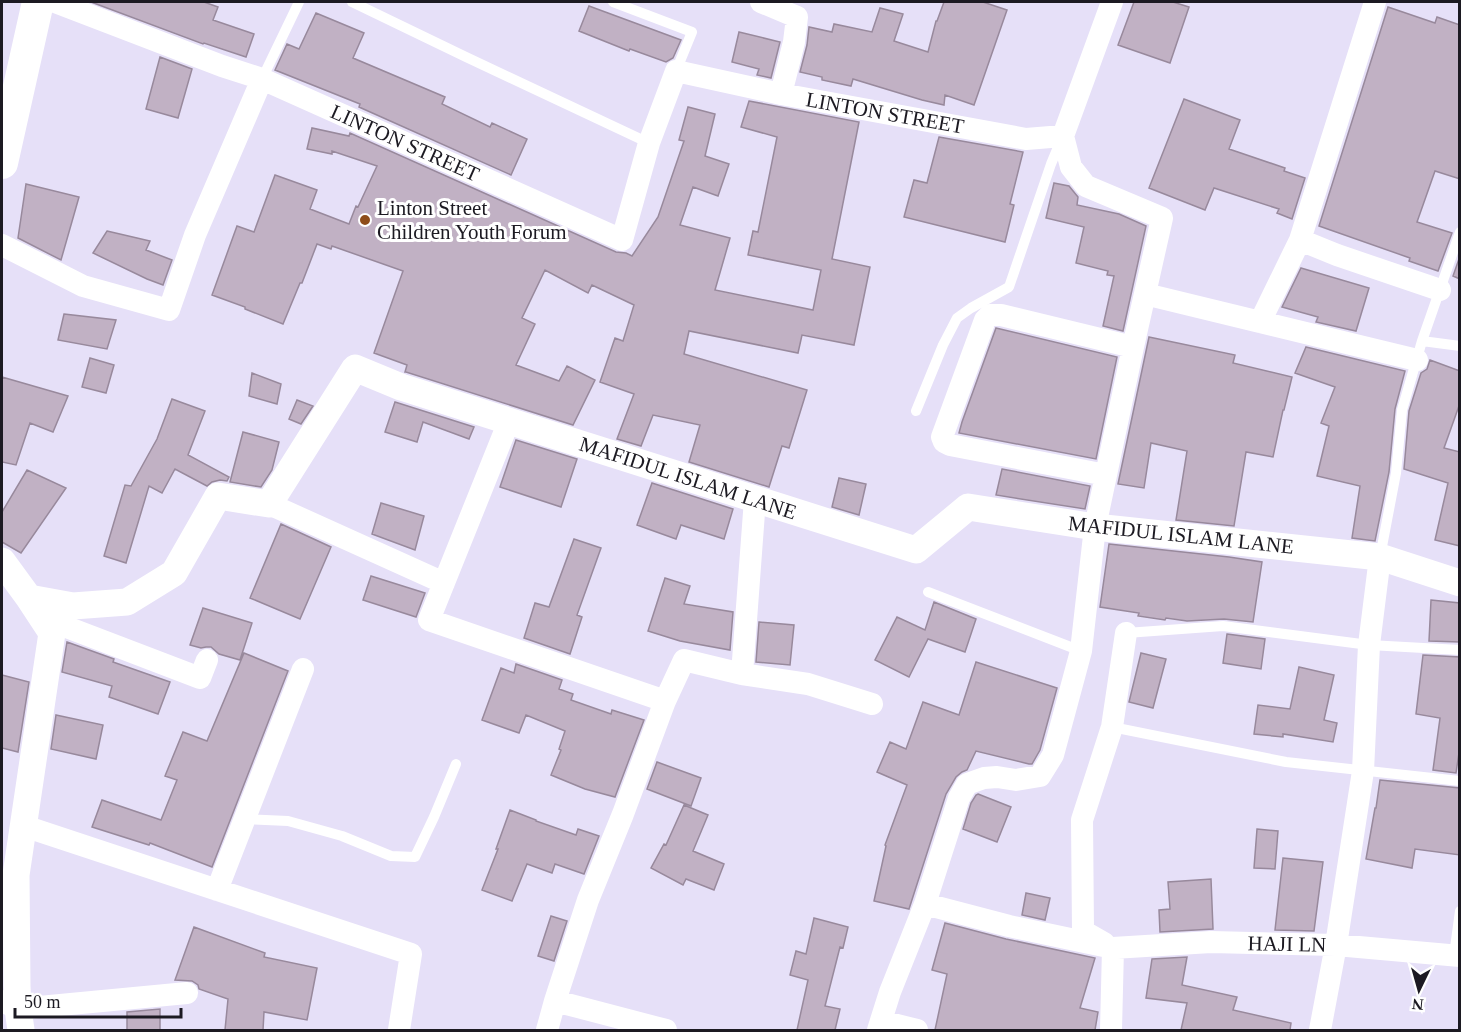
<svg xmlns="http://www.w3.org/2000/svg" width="1461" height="1032" font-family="'Times New Roman',serif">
<rect width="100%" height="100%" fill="#e6e0f8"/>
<path fill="#c1b1c4" stroke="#98899c" stroke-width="1.5" d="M 91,2 L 204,2 L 218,7 L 213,20 L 254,34 L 246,57 L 204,43 L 203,44 Z
M 944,2 L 983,2 L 1007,10 L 974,105 L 945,95 L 944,105 L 922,100 L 853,79 L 851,86 L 822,80 L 822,77 L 800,72 L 807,45 L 809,27 L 832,32 L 834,24 L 872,32 L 880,8 L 903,14 L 894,41 L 928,52 L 936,21 L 937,21 Z
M 1134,2 L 1173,2 L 1189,7 L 1170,63 L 1118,45 Z
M 589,6 L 681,40 L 673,58 L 666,62 L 630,49 L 629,51 L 579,31 Z
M 1388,7 L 1435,23 L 1437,17 L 1460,25 L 1460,179 L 1435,171 L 1417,222 L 1452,233 L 1438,271 L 1409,261 L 1410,258 L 1319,226 Z
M 316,13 L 364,33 L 353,58 L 445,97 L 442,104 L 490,127 L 492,123 L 527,139 L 511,175 L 359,107 L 360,104 L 275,70 L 287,44 L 299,49 Z
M 739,32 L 780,42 L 771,78 L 757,75 L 759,69 L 732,62 Z
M 160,57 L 192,69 L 178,118 L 146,109 Z
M 1184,99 L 1240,120 L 1229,149 L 1285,168 L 1284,171 L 1305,178 L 1292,219 L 1277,213 L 1279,209 L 1214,188 L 1205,210 L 1149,188 Z
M 749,101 L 859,122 L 832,259 L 870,267 L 854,345 L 802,335 L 798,353 L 689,331 L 684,354 L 807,390 L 789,448 L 782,446 L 769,487 L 689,462 L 700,425 L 653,415 L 641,446 L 617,439 L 634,394 L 600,382 L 615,338 L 623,341 L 634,305 L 592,285 L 588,293 L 545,270 L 522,318 L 535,324 L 516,365 L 559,381 L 567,366 L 595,380 L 573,425 L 406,372 L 405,372 L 407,365 L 374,353 L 403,271 L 332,246 L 331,249 L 317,244 L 302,283 L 300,283 L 283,324 L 245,309 L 245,307 L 212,295 L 237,226 L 254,232 L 275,175 L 317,190 L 310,209 L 349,224 L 356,206 L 358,207 L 377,166 L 332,151 L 332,154 L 307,149 L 312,128 L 349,136 L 350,133 L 616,252 L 626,253 L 632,256 L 658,217 L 684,141 L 679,140 L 688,107 L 715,114 L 705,156 L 729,164 L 718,196 L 693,187 L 680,225 L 730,238 L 715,290 L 813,310 L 821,270 L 748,255 L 753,231 L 758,232 L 777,137 L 741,127 Z
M 939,137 L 1023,152 L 1010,204 L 1014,205 L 1005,242 L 904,217 L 914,180 L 927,183 Z
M 1054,183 L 1069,186 L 1078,197 L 1077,205 L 1119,214 L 1146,226 L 1123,331 L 1103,326 L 1114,276 L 1107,275 L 1108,271 L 1076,263 L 1084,227 L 1046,218 Z
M 26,184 L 79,197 L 61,260 L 18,238 Z
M 107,231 L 150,241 L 146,250 L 172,260 L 163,285 L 147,279 L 93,253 Z
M 1460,256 L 1460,279 L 1453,276 Z
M 1301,268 L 1369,288 L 1356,331 L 1316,322 L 1318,317 L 1282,307 Z
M 64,314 L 116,320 L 107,349 L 58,340 Z
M 996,328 L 1117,357 L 1096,459 L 959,433 L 962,422 Z
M 1149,337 L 1235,355 L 1233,363 L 1292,377 L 1284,410 L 1283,410 L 1273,457 L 1246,452 L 1234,526 L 1176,520 L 1187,451 L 1151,443 L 1144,488 L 1118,484 Z
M 1306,347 L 1405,371 L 1395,409 L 1389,472 L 1375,541 L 1352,538 L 1360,486 L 1317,476 L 1329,426 L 1321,423 L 1335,387 L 1295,373 Z
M 90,358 L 114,365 L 106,393 L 82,387 Z
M 1430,360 L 1460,371 L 1460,403 L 1444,448 L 1460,452 L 1460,546 L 1435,540 L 1448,483 L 1404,469 L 1409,411 L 1421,373 L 1427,369 Z
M 252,373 L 281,384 L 277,404 L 249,396 Z
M 2,377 L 68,396 L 53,432 L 30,423 L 16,465 L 2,462 Z
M 172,399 L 205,411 L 188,455 L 229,477 L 227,481 L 220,480 L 212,482 L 207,486 L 175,469 L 162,493 L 149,486 L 126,563 L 104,556 L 125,485 L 131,486 L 157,439 Z
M 297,400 L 313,406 L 301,424 L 289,419 Z
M 395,402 L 474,427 L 469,439 L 423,422 L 417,442 L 385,432 Z
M 243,432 L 279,442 L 272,470 L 261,487 L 230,482 Z
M 516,440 L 577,459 L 561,507 L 500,487 Z
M 1002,469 L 1090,486 L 1085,509 L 996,495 Z
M 27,470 L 66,488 L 21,553 L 2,542 L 2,512 Z
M 839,478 L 866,484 L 859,515 L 832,507 Z
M 652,483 L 733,509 L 724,539 L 681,525 L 676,539 L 637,525 Z
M 381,503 L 424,516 L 415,550 L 372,534 Z
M 281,524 L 331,547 L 300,619 L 250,598 Z
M 574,539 L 601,548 L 577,615 L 582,617 L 570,654 L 524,638 L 535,603 L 549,607 Z
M 1109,544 L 1229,557 L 1262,562 L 1253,622 L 1224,619 L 1187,621 L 1166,618 L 1165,620 L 1138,616 L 1139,613 L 1100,607 Z
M 371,576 L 425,593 L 416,617 L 363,600 Z
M 665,578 L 690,586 L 684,604 L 733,612 L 730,650 L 680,641 L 648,631 Z
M 1431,600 L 1460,603 L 1460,642 L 1429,641 Z
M 934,602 L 976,619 L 965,652 L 928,639 L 909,677 L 875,660 L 897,617 L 925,630 Z
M 203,608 L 252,623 L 240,660 L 219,654 L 211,647 L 206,647 L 201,648 L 190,645 Z
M 759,622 L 794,625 L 790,665 L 756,662 Z
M 1227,634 L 1265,639 L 1261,669 L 1223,663 Z
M 67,642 L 114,659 L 113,662 L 170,682 L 158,714 L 109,697 L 112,686 L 62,672 Z
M 244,653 L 288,671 L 212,867 L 150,843 L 149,845 L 92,827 L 102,800 L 161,820 L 177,780 L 165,776 L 183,732 L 207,741 Z
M 1141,653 L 1166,659 L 1153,708 L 1129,702 Z
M 1423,655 L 1460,657 L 1460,746 L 1456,773 L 1433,770 L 1440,718 L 1416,714 Z
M 976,662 L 1057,688 L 1040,750 L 1032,764 L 1029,764 L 976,751 L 967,770 L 962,772 L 956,777 L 946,794 L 909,909 L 874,901 L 886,846 L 885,845 L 907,785 L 877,772 L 890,742 L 906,749 L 923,702 L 959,715 Z
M 516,664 L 562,680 L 559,689 L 573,694 L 571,700 L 611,714 L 612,710 L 644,720 L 615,797 L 585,789 L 551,775 L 561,750 L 559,749 L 565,731 L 526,715 L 519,733 L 482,720 L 501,668 L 514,673 Z
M 1299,667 L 1334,675 L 1324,720 L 1337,723 L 1333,742 L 1283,734 L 1283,737 L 1254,734 L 1258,705 L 1290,709 Z
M 2,675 L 29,682 L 18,752 L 2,748 Z
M 56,715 L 103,725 L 96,759 L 51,749 Z
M 657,762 L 701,778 L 691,806 L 647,789 Z
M 1380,780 L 1460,788 L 1460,855 L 1415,849 L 1412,868 L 1366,859 L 1375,808 L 1376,808 Z
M 978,794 L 1011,807 L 997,842 L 963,829 L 971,803 L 976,795 Z
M 684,805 L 708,815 L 693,851 L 724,864 L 714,890 L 686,879 L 683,885 L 651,868 L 664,844 L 666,845 Z
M 510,810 L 536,820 L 536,821 L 576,835 L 578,829 L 599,836 L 584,874 L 555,864 L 552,873 L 527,864 L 512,901 L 482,890 L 498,849 L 496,849 Z
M 1257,829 L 1278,831 L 1275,869 L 1254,868 Z
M 1283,858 L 1323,862 L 1314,931 L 1275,930 Z
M 1211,879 L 1213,929 L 1160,932 L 1159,910 L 1170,909 L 1168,882 Z
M 1026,893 L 1050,898 L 1045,920 L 1022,915 Z
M 551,916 L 567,921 L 554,961 L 538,956 Z
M 814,918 L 848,927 L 843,948 L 840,947 L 825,1006 L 840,1009 L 835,1030 L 797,1030 L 808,980 L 790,975 L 796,951 L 806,954 Z
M 945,923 L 1006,939 L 1095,958 L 1080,1008 L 1098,1012 L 1095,1030 L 935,1030 L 947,974 L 932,970 Z
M 194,927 L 265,953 L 264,957 L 317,968 L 307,1020 L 264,1012 L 263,1030 L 225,1030 L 228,999 L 199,989 L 198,985 L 192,981 L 175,980 Z
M 1187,957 L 1182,985 L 1237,997 L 1233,1010 L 1291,1023 L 1290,1030 L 1181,1030 L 1187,1003 L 1146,998 L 1152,959 Z
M 160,1009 L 160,1030 L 127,1030 L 127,1012 Z"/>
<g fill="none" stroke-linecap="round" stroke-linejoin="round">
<path stroke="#fff" stroke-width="10" d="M 352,2 L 466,57 L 649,143
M 613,2 L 692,32 L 676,71
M 262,79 L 299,2
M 1422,341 L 1460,346
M 916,411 L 943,345 L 957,318 L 971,308 L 1009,287 L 1051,164 L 1061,140
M 1380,557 L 1396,473 L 1402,410 L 1422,341 L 1460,232
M 928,592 L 1081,651
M 1126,633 L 1223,626 L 1369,645 L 1460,650
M 1112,727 L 1286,762 L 1460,781
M 245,819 L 288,821 L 342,836 L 391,856 L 415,857 L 434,817 L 456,764
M 1454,955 L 1460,911"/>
<path stroke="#fff" stroke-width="22" d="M 55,2 L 222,66 L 262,79 L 622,240 L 649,143 L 676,71 L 781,94 L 1026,139 L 1063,136 L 1112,2
M 761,2 L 797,17 L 794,42 L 781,94
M 1300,240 L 1337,255 L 1440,290
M 2,245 L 83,286 L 169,310 L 195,235 L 262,79
M 1145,294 L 1417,360
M 1260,322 L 1300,240 L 1375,2
M 509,421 L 429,620 L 665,701
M 1106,475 L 950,445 L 944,442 L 942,437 L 985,320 L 990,315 L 1001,315 L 1133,347
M 269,504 L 444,583
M 52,634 L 56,623 L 200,678 L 207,660
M 742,674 L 755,499
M 24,826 L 411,954 L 399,1030
M 217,890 L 303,669
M 925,904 L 1009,926 L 1113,948 L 1211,942 L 1336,945 L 1460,956
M 1104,943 L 1083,931 L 1082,820 L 1112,727 L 1126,633
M 2,1001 L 18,1009 L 187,993
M 555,1001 L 666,1030
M 881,1021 L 917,1030
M 547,1030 L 555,1001 L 588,900 L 623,814 L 665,701 L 684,660 L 742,674 L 808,684 L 872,704
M 878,1030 L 890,992 L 925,904 L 959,798 L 967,784 L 984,778 L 997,777 L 1016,780 L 1040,776 L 1053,755 L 1081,651 L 1095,527 L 1133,347 L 1162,218 L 1086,186 L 1071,167 L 1063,136
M 1111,1030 L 1113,948
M 1320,1030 L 1336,945 L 1363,771 L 1369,645 L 1380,557"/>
<path stroke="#fff" stroke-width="27" d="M 2,561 L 29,598 L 52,633 L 16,875 L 17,986 L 18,1009 L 21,1030
M 29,598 L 73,606 L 127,602 L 174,573 L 218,496 L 269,504 L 355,368 L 401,387 L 916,550 L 968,507 L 1095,527 L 1380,557 L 1460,583"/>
<path stroke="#fff" stroke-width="32" d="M 2,163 L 38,2"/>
</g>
<circle fill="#8e4c19" stroke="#fff" stroke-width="2" cx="365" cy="220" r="6"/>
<g text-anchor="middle" stroke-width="6" stroke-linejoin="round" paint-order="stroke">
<g font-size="21" fill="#1c1a22" stroke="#fff">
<text transform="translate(885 113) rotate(10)" y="7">LINTON STREET</text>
<text transform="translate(405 143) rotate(24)" y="7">LINTON STREET</text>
<text transform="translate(688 478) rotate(18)" y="7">MAFIDUL ISLAM LANE</text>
<text transform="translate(1181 535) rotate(6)" y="7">MAFIDUL ISLAM LANE</text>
<text transform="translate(1287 944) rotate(1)" y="7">HAJI LN</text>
</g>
<g font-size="21" fill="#1c1a22" stroke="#fff" text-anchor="start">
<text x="377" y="215">Linton Street<tspan x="377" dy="24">Children Youth Forum</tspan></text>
</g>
</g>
<rect width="1461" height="1032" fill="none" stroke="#1c1a22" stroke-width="6"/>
<g transform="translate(1419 990) rotate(185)" stroke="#ffffff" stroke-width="4.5" paint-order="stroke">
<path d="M0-4.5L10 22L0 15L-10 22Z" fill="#1c1a22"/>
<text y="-9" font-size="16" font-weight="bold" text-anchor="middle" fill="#1c1a22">N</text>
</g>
<path d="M15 1008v9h166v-9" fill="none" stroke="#1c1a22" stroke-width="3"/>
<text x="24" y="1008" font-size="18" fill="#1c1a22" stroke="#ffffff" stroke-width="4.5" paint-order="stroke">50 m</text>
</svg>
